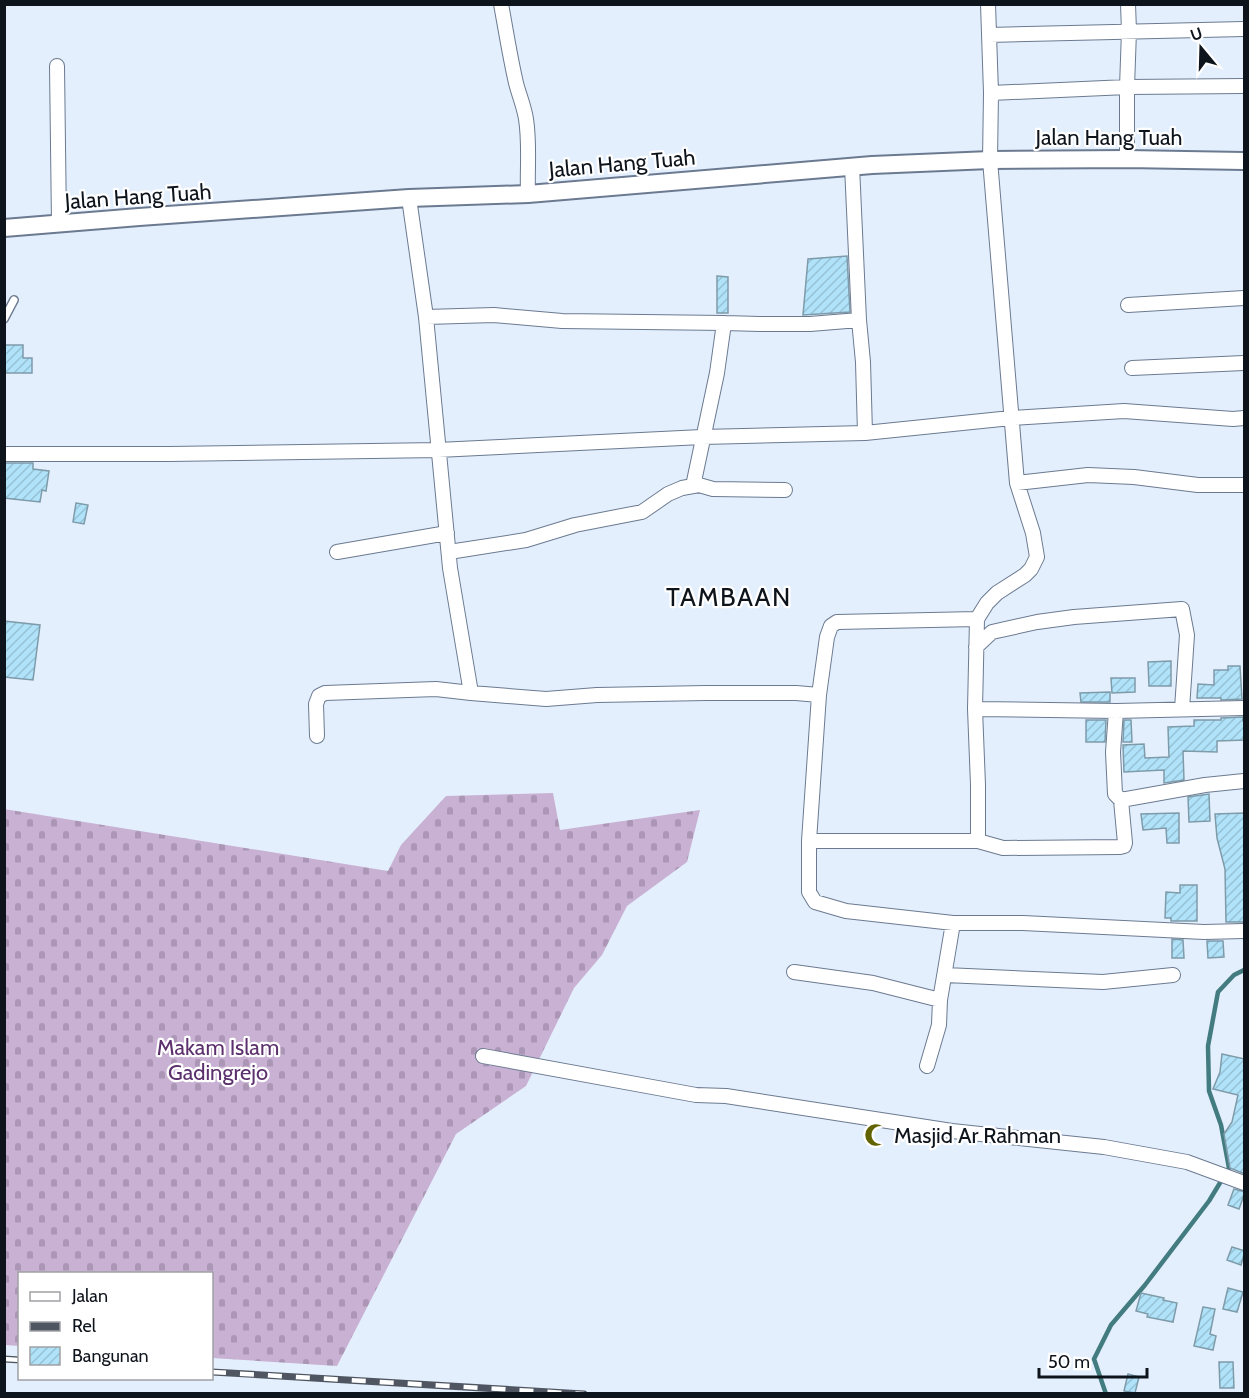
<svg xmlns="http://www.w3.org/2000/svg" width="1249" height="1398" font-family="Cabin,sans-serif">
<defs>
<pattern id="cemetery-stones" width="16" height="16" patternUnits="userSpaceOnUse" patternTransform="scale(1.5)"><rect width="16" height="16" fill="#c8b1d3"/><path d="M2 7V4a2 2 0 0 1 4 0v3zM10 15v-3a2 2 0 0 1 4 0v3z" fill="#ab97b5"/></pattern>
<pattern id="building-hatch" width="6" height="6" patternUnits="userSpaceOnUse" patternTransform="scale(1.5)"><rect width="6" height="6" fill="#b0e3fa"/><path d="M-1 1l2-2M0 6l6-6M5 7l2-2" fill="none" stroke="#96c2d6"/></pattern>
</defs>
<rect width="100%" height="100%" fill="#e4effe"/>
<path fill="url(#cemetery-stones)" d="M 553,793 L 560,830 L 700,810 L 687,862 L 627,906 L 602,955 L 574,988 L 526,1086 L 456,1134 L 337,1366 L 212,1358 L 212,1274 L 20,1274 L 19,1346 L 5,1345 L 4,809 L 388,871 L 401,845 L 446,796 Z"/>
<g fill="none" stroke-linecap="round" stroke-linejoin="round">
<path stroke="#437c80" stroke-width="4.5" d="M 1106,1394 L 1094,1359 L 1111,1325 L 1145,1285 L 1209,1201 L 1229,1168 L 1221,1125 L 1209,1091 L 1208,1046 L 1218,992 L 1234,975 L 1244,970"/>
</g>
<path fill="url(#building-hatch)" stroke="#7e9ba9" stroke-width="1.5" d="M 847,256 L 850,312 L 803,315 L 808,259 Z
M 717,276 L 728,277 L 728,313 L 717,313 Z
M 4,345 L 23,345 L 23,358 L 32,358 L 32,373 L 4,373 Z
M 4,463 L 33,463 L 33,469 L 49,471 L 46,491 L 42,490 L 40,502 L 4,498 Z
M 76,503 L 88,505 L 84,524 L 73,522 Z
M 4,621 L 40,625 L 33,680 L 4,677 Z
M 1171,661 L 1171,686 L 1149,686 L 1148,662 Z
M 1228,666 L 1240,666 L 1242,699 L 1221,700 L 1221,698 L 1197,698 L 1198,684 L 1214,685 L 1214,670 L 1228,670 Z
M 1111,678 L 1135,678 L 1135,692 L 1112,693 Z
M 1110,692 L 1110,702 L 1081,702 L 1080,693 Z
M 1243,717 L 1243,721 L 1245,721 L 1245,740 L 1217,741 L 1217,752 L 1183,751 L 1184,780 L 1164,783 L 1164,770 L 1124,772 L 1123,745 L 1144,744 L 1145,758 L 1169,757 L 1168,727 L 1194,726 L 1194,720 L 1221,720 L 1221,718 Z
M 1086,720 L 1106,720 L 1105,742 L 1086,742 Z
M 1124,720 L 1131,720 L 1132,742 L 1123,742 Z
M 1209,794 L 1210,821 L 1189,822 L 1188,797 Z
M 1179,813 L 1179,843 L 1167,843 L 1166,828 L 1143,830 L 1141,814 Z
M 1245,813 L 1245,922 L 1226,922 L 1225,869 L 1217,838 L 1215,814 Z
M 1180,885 L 1197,885 L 1197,921 L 1171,921 L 1171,918 L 1165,918 L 1166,892 L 1180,893 Z
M 1172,939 L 1183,940 L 1184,958 L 1172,958 Z
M 1207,941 L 1223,941 L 1224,957 L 1208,958 Z
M 1222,1054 L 1245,1059 L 1245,1174 L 1230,1168 L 1224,1134 L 1232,1122 L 1238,1095 L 1213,1089 L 1220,1072 Z
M 1234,1189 L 1245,1192 L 1239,1209 L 1228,1205 Z
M 1232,1247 L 1245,1251 L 1241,1265 L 1227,1260 Z
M 1228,1288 L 1243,1292 L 1237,1312 L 1223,1309 Z
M 1141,1293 L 1164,1298 L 1163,1300 L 1177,1303 L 1173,1322 L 1147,1317 L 1148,1314 L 1136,1311 Z
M 1203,1307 L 1215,1309 L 1210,1334 L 1216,1336 L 1213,1350 L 1194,1346 Z
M 1219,1362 L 1233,1362 L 1234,1388 L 1220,1388 Z
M 1128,1374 L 1139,1377 L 1135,1393 L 1124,1391 Z"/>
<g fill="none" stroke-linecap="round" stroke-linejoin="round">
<g stroke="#6b7a90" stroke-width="10">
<path id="service" d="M 4,319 L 14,300"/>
</g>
<g stroke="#6b7a90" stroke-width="16">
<path id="minor" d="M 501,4 C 506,31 510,57 516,83 C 519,95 524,106 526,119 C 530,144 527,169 528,194
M 989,35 L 1244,29
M 57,66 L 59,224
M 991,93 L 1127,87 L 1244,86
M 1127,159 L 1127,87 L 1129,31 L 1128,4
M 409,198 L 426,317 L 450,568 L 471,693 L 546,699 L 597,695 L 706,693 L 796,693 L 819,695
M 1128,305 L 1244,298
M 426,317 L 494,315 L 562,321 L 724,323 L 760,324 L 810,324 L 859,320 L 852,166
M 859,320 L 863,362 L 865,433
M 1132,368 L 1244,363
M 4,454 L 169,454 L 438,450 L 702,437 L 865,433 L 1011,418 L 1124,411 L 1233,419 L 1244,418
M 1017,483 L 1088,475 L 1134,477 L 1198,485 L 1244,485
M 693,486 L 717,373 L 724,323
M 337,552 L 447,533
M 449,552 L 526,540 L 575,525 L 642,512 L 668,494 L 682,488 L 699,485 L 713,489 L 785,490
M 977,619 L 837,622 L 831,626 L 827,637 L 819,695 L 809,841 L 809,892 L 815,902 L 846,911 L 953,923 L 1023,923 L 1204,932 L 1244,931
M 976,647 L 992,632 L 1037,622 L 1074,617 L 1182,609 L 1187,635 L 1182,709
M 975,709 L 977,619 L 987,603 L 997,593 L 1025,575 L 1031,569 L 1037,557 L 1033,533 L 1017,483 L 990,160 L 991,93 L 988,4
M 1116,711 L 1113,752 L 1115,794 L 1121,800 L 1205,785 L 1244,781
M 317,736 L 316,704 L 319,696 L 325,693 L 436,689 L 471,693
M 809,841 L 978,841 L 978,785 L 975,709 L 1116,711 L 1244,708
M 978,841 L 1003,848 L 1120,847 L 1124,846 L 1125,843 L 1121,800
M 794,972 L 873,983 L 940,1000
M 945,975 L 1103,982 L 1173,975
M 483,1056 L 696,1095 L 726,1096 L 952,1131 L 1104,1147 L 1187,1162 L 1244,1183
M 927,1066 L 939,1025 L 940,1000 L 953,923"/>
</g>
<g stroke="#6b7a90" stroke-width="20">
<path id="tertiary" d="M 4,228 L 139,217 L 409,198 L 528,194 L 872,165 L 990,160 L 1127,159 L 1244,161"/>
</g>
<use href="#service" stroke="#fff" stroke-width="7"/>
<use href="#minor" stroke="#fff" stroke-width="14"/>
<use href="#tertiary" stroke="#fff" stroke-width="16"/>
<g stroke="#4f5661" stroke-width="7">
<path id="rail" d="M 4,1359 L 20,1360
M 212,1372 L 584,1394"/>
</g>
<use href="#rail" stroke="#fff" stroke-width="4.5" stroke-dasharray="14" stroke-linecap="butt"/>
</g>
<defs>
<g id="mosque-bare" transform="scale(1.8)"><path d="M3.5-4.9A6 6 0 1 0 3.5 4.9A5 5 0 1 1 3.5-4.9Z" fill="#616400" stroke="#fff" stroke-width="2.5" paint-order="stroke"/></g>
</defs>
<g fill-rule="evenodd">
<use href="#mosque-bare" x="876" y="1135"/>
</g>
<g text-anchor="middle" stroke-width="4.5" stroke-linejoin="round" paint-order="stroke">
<g font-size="22" fill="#0e141c" stroke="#fff">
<text x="1109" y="145">Jalan Hang Tuah</text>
<text transform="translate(622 163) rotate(-5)" y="8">Jalan Hang Tuah</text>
<text transform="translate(138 196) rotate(-4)" y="8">Jalan Hang Tuah</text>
</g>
<g font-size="22" fill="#5b306c" stroke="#fff">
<text x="218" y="1055">Makam Islam<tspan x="218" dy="25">Gadingrejo</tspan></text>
</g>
<g font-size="22" fill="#0e141c" stroke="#fff" text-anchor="start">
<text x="894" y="1143">Masjid Ar Rahman</text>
</g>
<g font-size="26" letter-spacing="1.5" fill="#0e141c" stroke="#fff">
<text x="729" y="606">TAMBAAN</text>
</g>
</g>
<rect width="1249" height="1398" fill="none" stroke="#0e141c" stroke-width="12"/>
<rect x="18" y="1272" width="195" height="108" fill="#ffffff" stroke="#9fa1a4" stroke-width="1.5"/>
<rect x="30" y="1292" width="30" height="9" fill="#ffffff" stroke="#9fa1a4" stroke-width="1.5"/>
<text x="72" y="1302" font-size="18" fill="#0e141c">Jalan</text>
<rect x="30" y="1322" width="30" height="9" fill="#4f5661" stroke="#9fa1a4" stroke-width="1.5"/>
<text x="72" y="1332" font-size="18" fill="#0e141c">Rel</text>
<rect x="30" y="1347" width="30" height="18" fill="url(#building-hatch)" stroke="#9fa1a4" stroke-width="1.5"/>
<text x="72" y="1362" font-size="18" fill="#0e141c">Bangunan</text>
<g transform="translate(1201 48) rotate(341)" stroke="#ffffff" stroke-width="4.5" paint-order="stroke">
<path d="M0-4.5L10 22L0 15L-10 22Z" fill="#0e141c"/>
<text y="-9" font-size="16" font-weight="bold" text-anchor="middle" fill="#0e141c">U</text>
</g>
<path d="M1039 1368v9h108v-9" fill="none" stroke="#0e141c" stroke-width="3"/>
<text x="1048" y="1368" font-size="18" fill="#0e141c" stroke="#ffffff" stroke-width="4.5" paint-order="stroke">50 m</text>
</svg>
